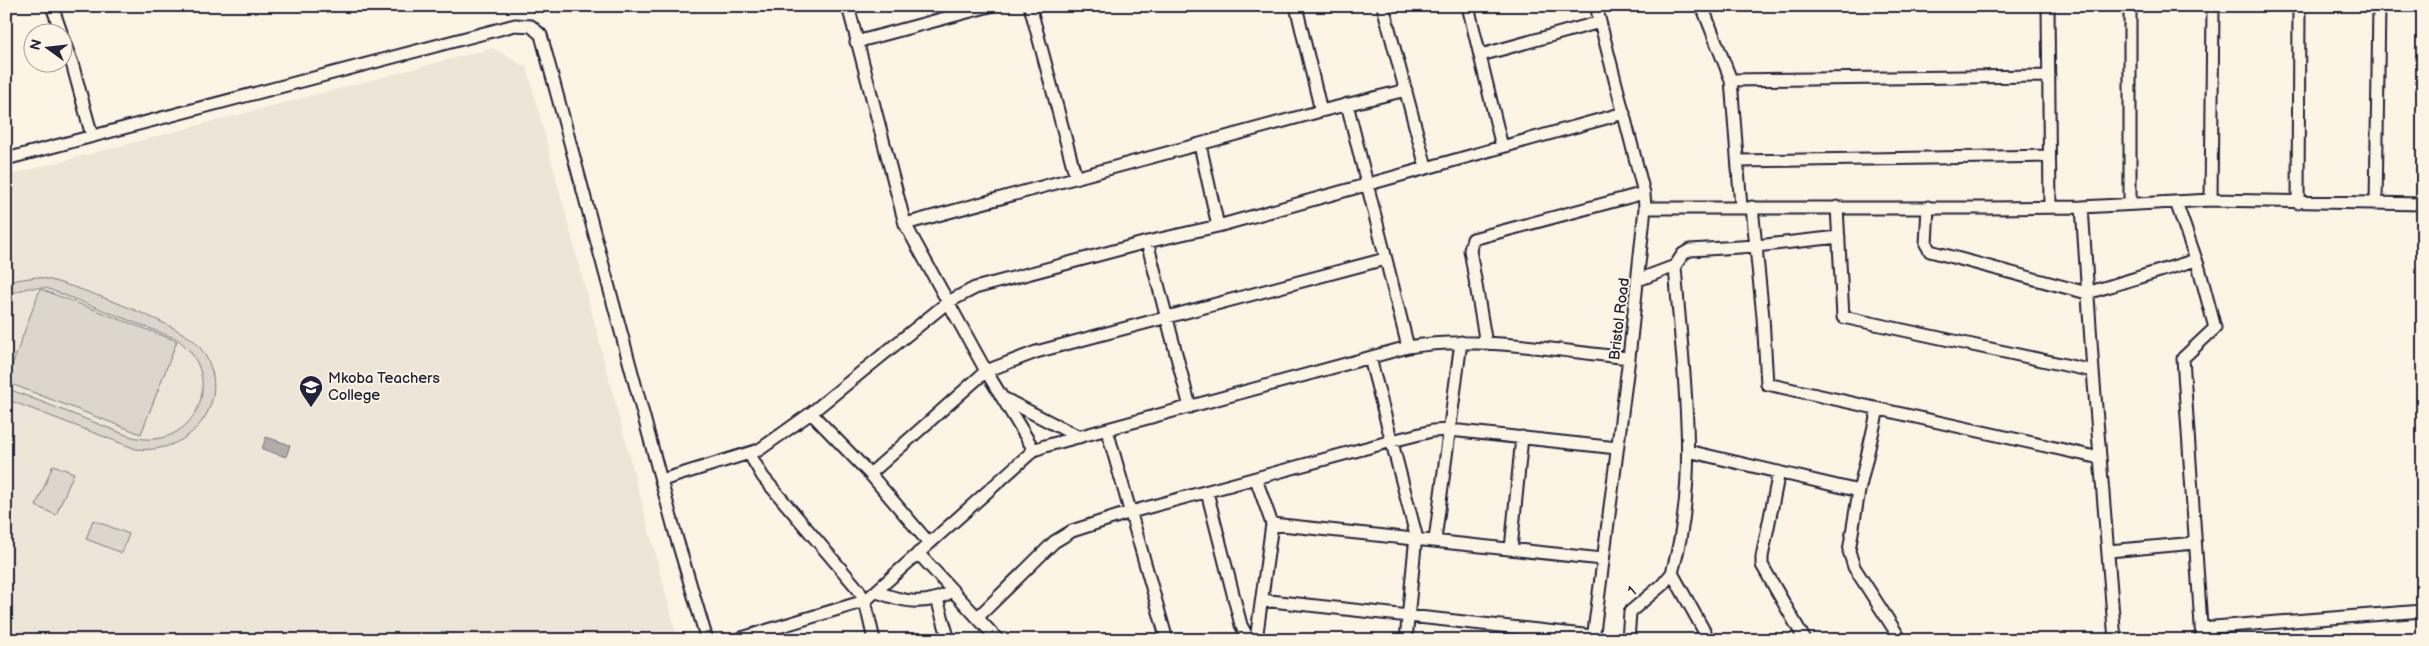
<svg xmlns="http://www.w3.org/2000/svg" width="2429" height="646" font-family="'Balsamiq Sans',sans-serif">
<rect width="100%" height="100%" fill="#fcf5e5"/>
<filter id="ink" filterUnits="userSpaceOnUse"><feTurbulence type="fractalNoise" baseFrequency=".02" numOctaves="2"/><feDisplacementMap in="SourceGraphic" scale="10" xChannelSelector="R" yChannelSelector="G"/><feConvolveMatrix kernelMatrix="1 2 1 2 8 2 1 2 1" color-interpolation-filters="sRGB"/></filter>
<g filter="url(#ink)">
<path fill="#ece5d8" d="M 493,48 L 527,68 L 678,640 L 6,640 L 6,176 Z"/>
<path fill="#dcd6cc" stroke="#7f7c84" d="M 37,277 C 65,281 180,324 197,344 C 239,392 196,456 136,449 L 6,399 L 6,388 L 129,436 C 193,456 230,378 177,339 L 46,288 L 28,288 L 6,295 L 6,284 L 16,280 Z
M 40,289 L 177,341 L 141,434 L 6,382 Z
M 53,465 L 74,473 L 56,515 L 36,506 Z
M 93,520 L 129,534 L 122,553 L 86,539 Z"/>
<path fill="#b2adab" stroke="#78757e" d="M 266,437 L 290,445 L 286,457 L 262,449 Z"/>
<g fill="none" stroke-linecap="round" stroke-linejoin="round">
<g stroke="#22223b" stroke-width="15">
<path id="minor" d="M 52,6 L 61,32
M 848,6 L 905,224 L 986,371 L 1034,450
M 1030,6 L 1076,178
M 1296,6 L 1321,111
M 1383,6 L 1426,167
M 1468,6 L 1502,147
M 1702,6 L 1731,80 L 1741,207
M 2048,6 L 2050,207
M 2130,6 L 2130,204
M 62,37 L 72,63 L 92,136
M 856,42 L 990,6
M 1481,55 L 1600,22
M 1731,80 L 2049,76
M 1347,104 L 1408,347
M 1200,145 L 1218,226
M 6,159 L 515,25 L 531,26 L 541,35 L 676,536 L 707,640
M 1738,161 L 2049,156
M 2211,200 L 2213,6
M 2176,202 L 2199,268 L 2215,328 L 2183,358 L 2202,640
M 2298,203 L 2299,6
M 2376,204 L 2379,6
M 1752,207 L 1763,317 L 1767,384 L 2100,458
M 1837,207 L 1843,317 L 2093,371
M 1928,207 L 1926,244 L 1930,251 L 2087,293 L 2196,260
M 2082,207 L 2093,371 L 2115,640
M 1645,208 L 1987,208 L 2082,207 L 2211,200 L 2423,204
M 905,224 L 1321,111 L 1406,90
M 1147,242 L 1190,407
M 1675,266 C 1682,368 1701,474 1672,573 L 1709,640
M 1638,280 L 1675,266 L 1683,254 L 1690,250 L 1756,246 L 1839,237
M 1486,344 L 1470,250 L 1473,239 L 1644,193
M 1370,358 L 1416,535 L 1406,640
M 1003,398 L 1079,437
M 1878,409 L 1859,491 L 1849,551 L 1854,567 L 1901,640
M 811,413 L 870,474 L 929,543
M 1107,430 L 1167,640
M 1688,451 L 1859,491
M 750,455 L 763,477 L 858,589 L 865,601 L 874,640
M 1779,472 L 1762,557 L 1762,565 L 1805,640
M 870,474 L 986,371 L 1036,352 L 1385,259
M 662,480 L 759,450 L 811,413 L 948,302 L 975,288 L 1147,242 L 1218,226 L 1624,113
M 1207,492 L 1241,625 L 1249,640
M 1272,524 L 1602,559
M 1435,540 L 1461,342
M 1511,549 L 1522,437
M 2109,551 L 2195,543
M 918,553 L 998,640
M 877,592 C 904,602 926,607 953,591
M 937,599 L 949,640
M 1262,600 L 1593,636
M 978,617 L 1054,542 L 1072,531 L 1131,512 L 1392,441 L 1432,431 L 1450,430 L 1617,448
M 2201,628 L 2423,611
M 735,640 L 865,601 L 1034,450 L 1045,446 L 1408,347 C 1476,335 1560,351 1629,358
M 1256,640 L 1272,524 L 1256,479
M 1593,640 L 1629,358 L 1645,208 L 1644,193 L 1596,6
M 1628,640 L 1630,612 L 1662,585 L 1672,573"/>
</g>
<use href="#minor" stroke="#fcf5e5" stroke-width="11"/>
</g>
</g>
<defs>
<g id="university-pin" transform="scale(1.25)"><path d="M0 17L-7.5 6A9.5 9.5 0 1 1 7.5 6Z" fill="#22223b" stroke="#fcf5e5"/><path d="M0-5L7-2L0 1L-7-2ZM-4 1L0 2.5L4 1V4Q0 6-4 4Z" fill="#fff"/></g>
</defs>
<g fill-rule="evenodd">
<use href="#university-pin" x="311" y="387"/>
</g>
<g text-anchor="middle" stroke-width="4" stroke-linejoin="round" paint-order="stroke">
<g font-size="15" fill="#22223b" stroke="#fcf5e5">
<text transform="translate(1619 319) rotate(-83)" y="5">Bristol Road</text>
<text transform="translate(1632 591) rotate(-40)" y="5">1</text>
</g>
<g font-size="15" fill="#22223b" stroke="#fcf5e5" text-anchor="start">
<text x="328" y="383">Mkoba Teachers<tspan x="328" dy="17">College</tspan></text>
</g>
</g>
<rect width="2429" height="646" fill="none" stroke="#fcf5e5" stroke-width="25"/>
<rect x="12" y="12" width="2404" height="621" fill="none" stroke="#22223b" stroke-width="2" filter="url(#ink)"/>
<g transform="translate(48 48) rotate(285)"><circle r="24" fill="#fcf5e5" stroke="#a5a1a1"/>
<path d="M0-4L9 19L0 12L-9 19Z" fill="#22223b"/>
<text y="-8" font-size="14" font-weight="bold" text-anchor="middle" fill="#22223b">N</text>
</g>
</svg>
